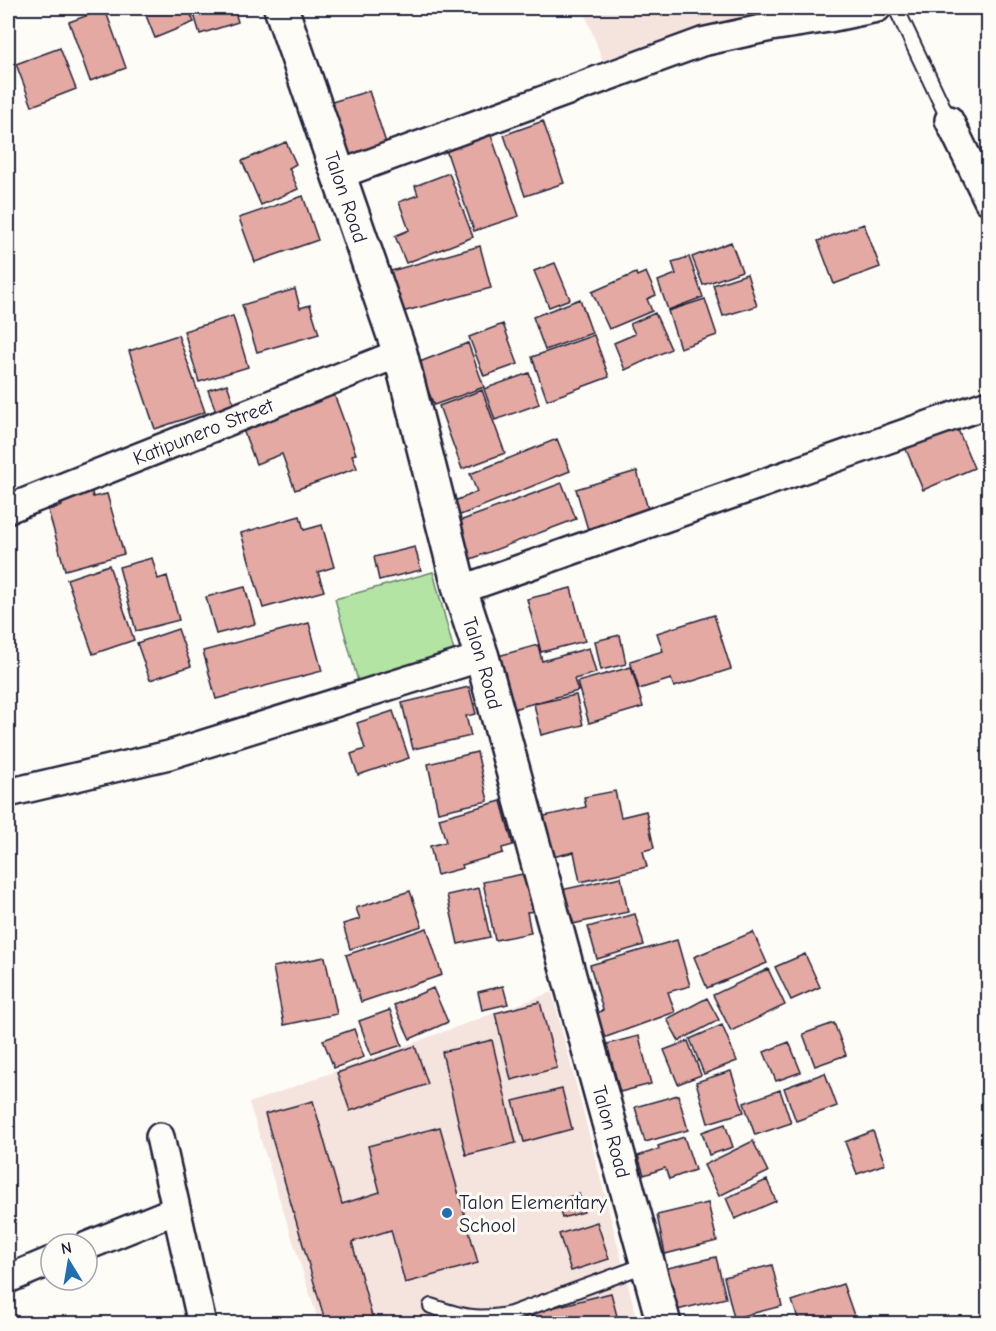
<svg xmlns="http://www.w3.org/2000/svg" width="996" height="1331" font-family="'Comic Neue',sans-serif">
<rect width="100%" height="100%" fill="#fdfcf7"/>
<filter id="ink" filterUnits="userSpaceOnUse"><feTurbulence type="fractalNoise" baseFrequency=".0167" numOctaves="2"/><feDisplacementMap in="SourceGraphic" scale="12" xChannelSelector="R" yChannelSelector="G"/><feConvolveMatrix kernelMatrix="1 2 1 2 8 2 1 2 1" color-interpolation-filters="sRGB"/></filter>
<g filter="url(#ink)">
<path fill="#f5e3de" d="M 583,8 L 789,8 L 697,27 L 603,61 Z
M 552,992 L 638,1323 L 319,1323 L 249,1103 Z"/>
<path fill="#b3e4a4" stroke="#6a8370" stroke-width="1.5" d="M 433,572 L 455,655 L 358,681 L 335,599 Z"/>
<path fill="#e3a9a2" stroke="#22223b" stroke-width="1.5" d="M 143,8 L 188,8 L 194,22 L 155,38 Z
M 192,8 L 234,8 L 238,22 L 200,34 Z
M 105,9 L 126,68 L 90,81 L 69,22 Z
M 60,48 L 76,89 L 32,106 L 16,64 Z
M 369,91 L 387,146 L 350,158 L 332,102 Z
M 543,121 L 564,183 L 525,196 L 504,135 Z
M 491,135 L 519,216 L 474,231 L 446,150 Z
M 286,142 L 296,164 L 289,168 L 298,189 L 261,205 L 242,161 Z
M 449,173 L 473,237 L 406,263 L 395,236 L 409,230 L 399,202 L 418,195 L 415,186 Z
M 303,196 L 318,240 L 255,262 L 239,218 Z
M 864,224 L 880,267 L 834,284 L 818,241 Z
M 731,242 L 742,271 L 703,285 L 692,257 Z
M 480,246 L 491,288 L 402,312 L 391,271 Z
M 689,257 L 703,297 L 668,310 L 658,281 L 676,274 L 672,262 Z
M 555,263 L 570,299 L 549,307 L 534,271 Z
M 646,272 L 656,295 L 647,299 L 652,311 L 609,329 L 592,292 L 636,273 L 637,276 Z
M 747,274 L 757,306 L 723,316 L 713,285 Z
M 295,289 L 300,308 L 310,305 L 319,334 L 257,352 L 242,305 Z
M 580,299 L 592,333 L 545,350 L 533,317 Z
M 705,299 L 717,335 L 680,348 L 668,311 Z
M 655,313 L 671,349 L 625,370 L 614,343 L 635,334 L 630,324 Z
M 233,316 L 248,367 L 199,382 L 184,331 Z
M 503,324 L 518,364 L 484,376 L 469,337 Z
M 178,335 L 205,412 L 155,429 L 129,351 Z
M 594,335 L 609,377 L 547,400 L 532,357 Z
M 468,343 L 484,387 L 434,405 L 417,363 Z
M 529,373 L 539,404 L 495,420 L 484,389 Z
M 227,384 L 236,410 L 218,417 L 208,390 Z
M 482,390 L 505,453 L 462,469 L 439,406 Z
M 334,394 L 356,454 L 352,455 L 357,468 L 295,490 L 282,454 L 256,464 L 242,427 Z
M 956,425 L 974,468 L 923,490 L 905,447 Z
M 557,439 L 570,471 L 453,518 L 447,504 L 477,492 L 470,474 Z
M 637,471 L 650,516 L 589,533 L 576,489 Z
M 562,483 L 576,519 L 471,559 L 457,522 Z
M 91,488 L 93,497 L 107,494 L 124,554 L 65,570 L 48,510 L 62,506 L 60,496 Z
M 300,516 L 304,530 L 322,525 L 334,567 L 318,572 L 324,591 L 263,608 L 241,533 Z
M 415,547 L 421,570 L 379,580 L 374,557 Z
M 152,558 L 158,579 L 167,576 L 179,620 L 136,631 L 119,567 Z
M 109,565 L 134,640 L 93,654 L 67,579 Z
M 245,587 L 255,624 L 216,634 L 206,597 Z
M 571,588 L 585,641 L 541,652 L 527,599 Z
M 714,615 L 731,669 L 674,687 L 671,679 L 639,689 L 630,661 L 663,651 L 657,633 Z
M 309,623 L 322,671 L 216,699 L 203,651 Z
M 178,629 L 191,666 L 150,680 L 137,643 Z
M 620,635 L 626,664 L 601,670 L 595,641 Z
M 538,645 L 542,661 L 589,648 L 596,673 L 574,679 L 578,691 L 513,709 L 498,656 Z
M 631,667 L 643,707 L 589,723 L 577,682 Z
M 469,687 L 476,714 L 466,716 L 471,736 L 413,749 L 402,703 Z
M 576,695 L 583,725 L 541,735 L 534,704 Z
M 393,711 L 409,758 L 358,775 L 351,754 L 365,749 L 357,723 Z
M 477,752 L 488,801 L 438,812 L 428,764 Z
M 615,791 L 621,817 L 646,811 L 654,848 L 643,851 L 647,867 L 580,882 L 574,852 L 548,858 L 540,817 L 586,807 L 584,797 Z
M 501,801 L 513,845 L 502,848 L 503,853 L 462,865 L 463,868 L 437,875 L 430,846 L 446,842 L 439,818 Z
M 528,873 L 536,911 L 527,912 L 531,933 L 495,940 L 483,882 Z
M 621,877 L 628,912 L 568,925 L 561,890 Z
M 479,888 L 490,937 L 458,944 L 447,895 Z
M 410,891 L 422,926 L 350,949 L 343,924 L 360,919 L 356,908 Z
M 635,914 L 644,945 L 597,959 L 588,927 Z
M 427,928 L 442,975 L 361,1002 L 346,955 Z
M 753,932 L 767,963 L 707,988 L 694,957 Z
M 677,940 L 690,986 L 668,992 L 675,1012 L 598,1040 L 589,1018 L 603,1010 L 590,965 Z
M 805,954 L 820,987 L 791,1000 L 775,967 Z
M 325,957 L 337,1014 L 284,1025 L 273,967 Z
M 768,969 L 785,1005 L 731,1031 L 713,995 Z
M 503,986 L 508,1004 L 482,1010 L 478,992 Z
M 433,988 L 448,1022 L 410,1039 L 394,1005 Z
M 707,998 L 719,1020 L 679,1041 L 667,1019 Z
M 540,1002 L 557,1068 L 511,1080 L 495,1013 Z
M 390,1010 L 402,1045 L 371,1055 L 359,1021 Z
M 834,1023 L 846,1055 L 815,1066 L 803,1034 Z
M 722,1025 L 737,1061 L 704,1074 L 690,1039 Z
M 354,1029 L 364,1057 L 334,1068 L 323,1040 Z
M 639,1036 L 651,1084 L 620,1092 L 607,1044 Z
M 492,1040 L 516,1143 L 466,1155 L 442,1052 Z
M 688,1041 L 701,1075 L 678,1084 L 664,1050 Z
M 789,1042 L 801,1072 L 776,1081 L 764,1052 Z
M 415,1046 L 428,1084 L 350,1111 L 337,1073 Z
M 731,1071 L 744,1112 L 708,1123 L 696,1082 Z
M 825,1073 L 837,1106 L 796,1121 L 784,1088 Z
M 562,1089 L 572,1129 L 524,1142 L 513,1101 Z
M 780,1090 L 791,1123 L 755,1135 L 744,1103 Z
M 678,1095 L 688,1130 L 645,1142 L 635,1107 Z
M 313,1101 L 342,1204 L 380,1192 L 368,1146 L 440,1127 L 478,1263 L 405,1283 L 391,1230 L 352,1242 L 374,1324 L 326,1324 L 265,1114 Z
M 725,1124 L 733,1147 L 709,1155 L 702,1132 Z
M 873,1131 L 885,1164 L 857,1174 L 845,1142 Z
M 684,1137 L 695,1170 L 669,1179 L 665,1168 L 644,1175 L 638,1156 L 659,1149 L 658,1146 Z
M 753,1141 L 768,1172 L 719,1196 L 704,1165 Z
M 767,1180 L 776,1201 L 735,1219 L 726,1198 Z
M 579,1194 L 584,1212 L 562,1218 L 557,1200 Z
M 708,1203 L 717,1241 L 665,1254 L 657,1215 Z
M 597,1222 L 609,1259 L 571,1271 L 559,1234 Z
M 716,1257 L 726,1298 L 669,1312 L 659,1270 Z
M 772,1265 L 782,1306 L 734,1318 L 724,1277 Z
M 843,1284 L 857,1324 L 800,1324 L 792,1301 Z
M 611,1293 L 619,1324 L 534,1324 L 531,1313 Z
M 765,1315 L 767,1324 L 730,1324 Z"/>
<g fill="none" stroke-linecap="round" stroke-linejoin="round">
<g stroke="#22223b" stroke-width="18">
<path id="lane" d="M 896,8 L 949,120
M 431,1306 C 463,1317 477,1321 511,1314 L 648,1264"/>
</g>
<g stroke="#22223b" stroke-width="32">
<g id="street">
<path d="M 949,120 L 988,200"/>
<path d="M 338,175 L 702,42 L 771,27 L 829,18 L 877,8"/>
<path id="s1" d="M 8,509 L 400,353"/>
<path d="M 460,590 L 988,404"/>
<path d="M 8,793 L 169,755 L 482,657"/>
<path d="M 160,1137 L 202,1324"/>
<path d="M 87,1246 L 176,1210"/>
<path d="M 8,1279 L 51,1261"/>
</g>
</g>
<g stroke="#22223b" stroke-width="38">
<g id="secondary">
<path id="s2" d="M 281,8 L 400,353 L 460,590 L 482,657 L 664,1324"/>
</g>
</g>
<use href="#lane" stroke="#fdfcf7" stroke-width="14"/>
<use href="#street" stroke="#fdfcf7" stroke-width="27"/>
<use href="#secondary" stroke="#fdfcf7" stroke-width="33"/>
</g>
</g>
<circle fill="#1f6fb2" stroke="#fdfcf7" stroke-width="2" cx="447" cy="1213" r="6"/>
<g text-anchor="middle" stroke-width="6" stroke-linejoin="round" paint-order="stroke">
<g font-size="20" fill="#22223b" stroke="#fdfcf7">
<text dy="7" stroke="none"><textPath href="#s2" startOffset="200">Talon Road</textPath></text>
<text dy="7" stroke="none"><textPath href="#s1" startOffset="210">Katipunero Street</textPath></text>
<text dy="7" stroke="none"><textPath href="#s2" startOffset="686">Talon Road</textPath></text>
<text dy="7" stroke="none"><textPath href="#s2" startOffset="1172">Talon Road</textPath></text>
</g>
<g font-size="20" fill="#22223b" stroke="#fdfcf7" text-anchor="start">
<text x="459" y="1209">Talon Elementary<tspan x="459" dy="23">School</tspan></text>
</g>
</g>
<rect width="996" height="1331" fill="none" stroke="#fdfcf7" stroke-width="30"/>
<rect x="15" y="15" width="966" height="1301" fill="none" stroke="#22223b" stroke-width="2" filter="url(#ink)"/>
<g transform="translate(69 1262) rotate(349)"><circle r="28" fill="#fdfcf7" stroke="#a5a5ac" stroke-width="1.5"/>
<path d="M0-4.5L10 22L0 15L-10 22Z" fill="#1f6fb2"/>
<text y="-9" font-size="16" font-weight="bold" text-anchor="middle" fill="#22223b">N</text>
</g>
</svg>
